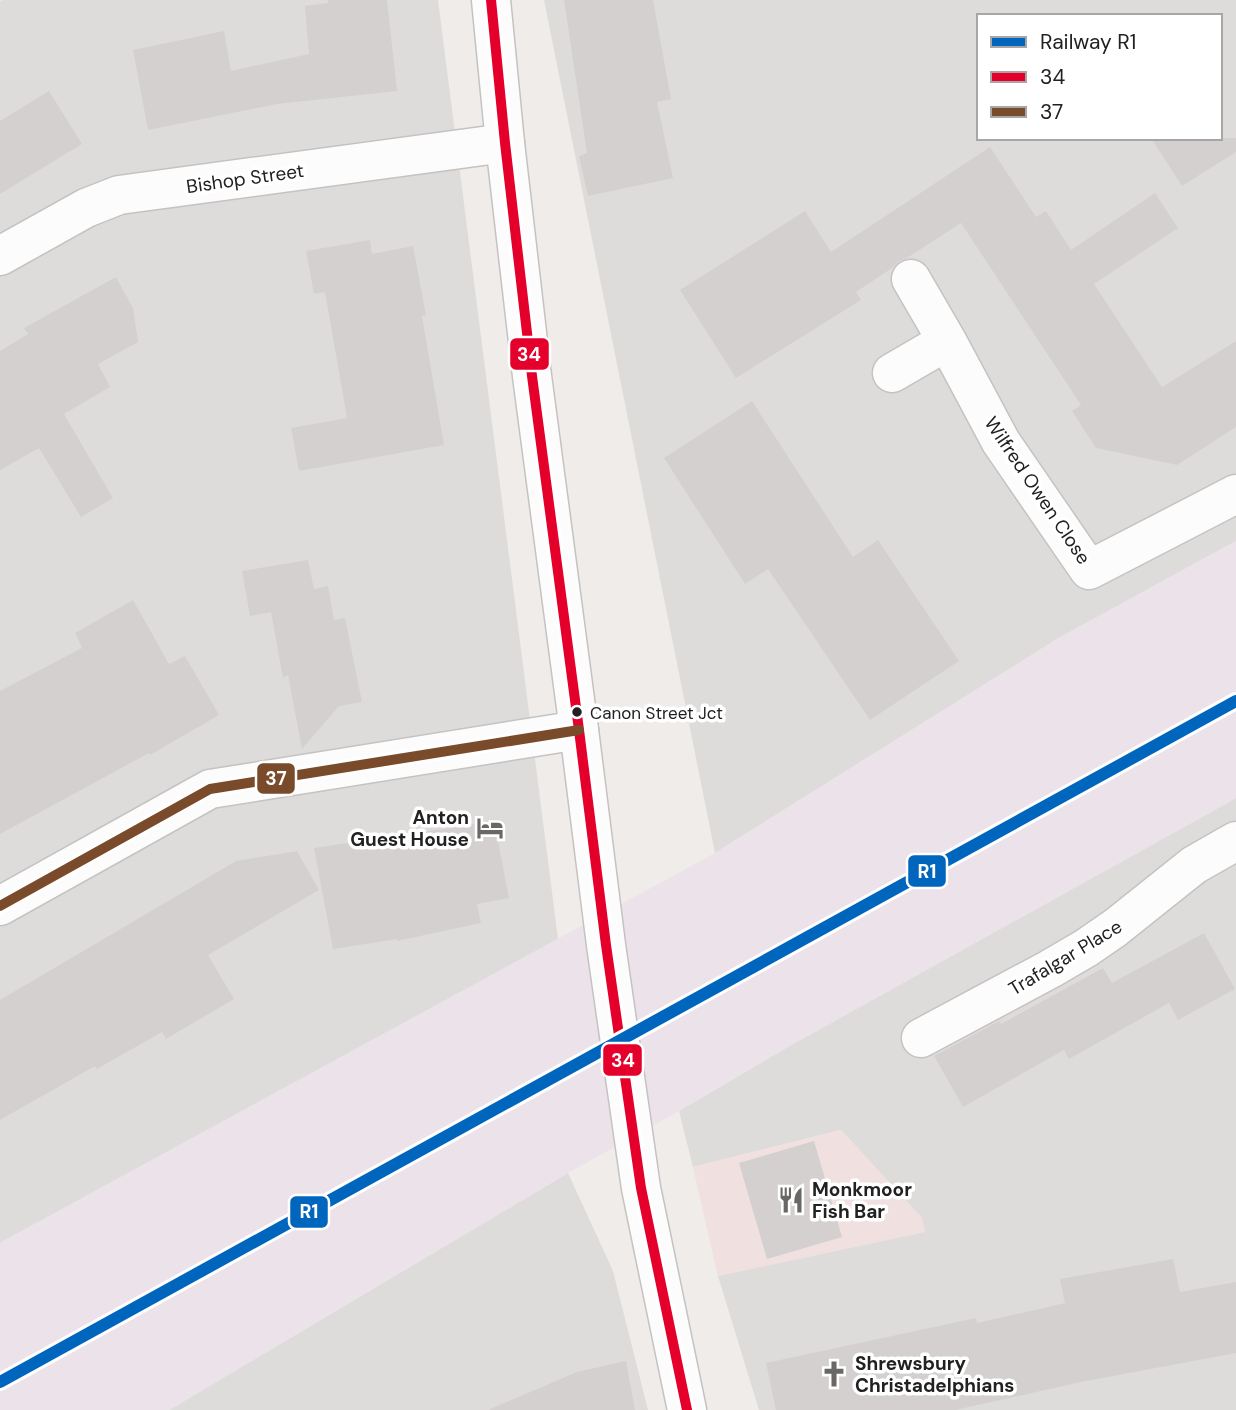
<svg xmlns="http://www.w3.org/2000/svg" width="1236" height="1410" font-family="'DM Sans',sans-serif">
<rect width="100%" height="100%" fill="#efece9"/>
<path fill="#dedcdb" fill-rule="evenodd" d="M 3,0 L 438,0 L 558,939 L 0,1243 L 0,1 Z
M 544,0 L 1236,0 L 1236,541 L 1057,639 L 715,853 ZM 979,16 L 1220,16 L 1220,138 L 979,138 Z
M 1236,798 L 1236,1410 L 961,1410 L 922,1218 L 841,1130 L 693,1167 L 679,1111 L 793,1044 Z
M 568,1173 L 613,1271 L 648,1410 L 169,1410 Z"/>
<path fill="#f0e0e0" d="M 841,1130 L 922,1218 L 925,1232 L 718,1276 L 693,1167 Z"/>
<path fill="#dddcdb" d="M 925,1232 L 962,1410 L 759,1410 L 718,1276 Z"/>
<path fill="#ece2e9" d="M 1236,541 L 1236,798 L 793,1044 L 679,1111 L 568,1173 L 169,1410 L 0,1410 L 0,1243 L 715,853 L 1057,639 Z"/>
<path fill="#d4d0cf" d="M 328,0 L 387,0 L 397,91 L 277,104 L 148,130 L 133,50 L 224,31 L 231,71 L 309,54 L 305,6 L 328,3 Z
M 564,0 L 653,0 L 671,99 L 657,102 L 673,178 L 588,196 L 579,156 L 587,153 Z
M 49,91 L 82,144 L 0,194 L 0,121 Z
M 1151,138 L 1236,138 L 1236,152 L 1182,186 Z
M 990,147 L 1036,217 L 1046,211 L 1071,250 L 1155,193 L 1178,228 L 1094,284 L 1162,387 L 1236,341 L 1236,427 L 1177,465 L 1096,448 L 1072,411 L 1081,405 L 961,223 L 907,258 L 899,261 L 892,268 L 856,292 L 861,300 L 736,378 L 680,290 L 805,211 L 831,252 Z
M 370,240 L 372,254 L 413,246 L 426,315 L 422,316 L 444,445 L 299,471 L 291,428 L 347,418 L 325,292 L 314,294 L 306,251 Z
M 116,277 L 133,308 L 138,342 L 98,364 L 110,387 L 64,414 L 113,498 L 81,517 L 39,448 L 0,470 L 0,351 L 28,334 L 24,328 Z
M 752,401 L 853,557 L 878,540 L 959,661 L 870,720 L 768,569 L 745,584 L 664,458 Z
M 308,560 L 314,589 L 328,586 L 334,620 L 345,618 L 362,702 L 339,706 L 302,749 L 288,675 L 283,678 L 271,612 L 250,616 L 242,571 Z
M 133,600 L 169,664 L 185,656 L 219,715 L 150,755 L 149,753 L 0,834 L 0,691 L 82,648 L 75,633 Z
M 494,820 L 509,898 L 477,904 L 481,923 L 397,941 L 397,939 L 333,949 L 314,848 L 355,842 L 356,846 L 439,829 L 439,830 Z
M 297,851 L 319,890 L 208,955 L 234,999 L 166,1039 L 162,1032 L 97,1069 L 95,1066 L 0,1120 L 0,1000 L 236,861 Z
M 1204,933 L 1235,989 L 1178,1020 L 1169,1003 L 1069,1059 L 1064,1050 L 963,1107 L 934,1056 L 999,1021 L 1001,1024 L 1103,968 L 1112,983 Z
M 814,1141 L 842,1237 L 767,1259 L 739,1163 Z
M 1173,1259 L 1180,1292 L 1236,1282 L 1236,1353 L 1081,1382 L 955,1410 L 776,1410 L 766,1363 L 976,1318 L 977,1323 L 1065,1303 L 1060,1279 Z
M 626,1361 L 635,1410 L 488,1410 L 577,1372 Z"/>
<g fill="none" stroke-linecap="round" stroke-linejoin="round">
<g stroke="#c5c3c2" stroke-width="41">
<path id="minor" d="M 0,256 L 86,208 L 119,195 L 505,143
M 911,279 L 947,341 L 1001,442 L 1089,570 L 1236,494
M 892,373 L 947,341
M 0,906 L 210,789 L 579,730
M 921,1038 L 1050,969 L 1086,948 L 1115,928 L 1194,865 L 1236,841"/>
</g>
<g stroke="#c5c3c2" stroke-width="41">
<path id="tertiary" d="M 491,0 L 505,143 L 532,376 L 579,730 L 606,945 L 641,1188 L 687,1410"/>
</g>
<use href="#minor" stroke="#fdfcfc" stroke-width="38"/>
<use href="#tertiary" stroke="#fdfcfc" stroke-width="38"/>
<path stroke="#cbcbca" stroke-width="5" stroke-dasharray="14 14" stroke-linecap="butt" d="M 1207,717 L 1236,701"/>
<g stroke="#fff" stroke-width="16">
<path id="bus-1" d="M 491,0 L 505,143 L 532,376 L 579,730 L 606,945 L 641,1188 L 687,1410"/>
</g>
<g stroke="#fff" stroke-width="16">
<path id="bus-2" d="M 0,906 L 210,789 L 579,730"/>
</g>
<use href="#bus-1" stroke="#e4002b" stroke-width="10"/>
<use href="#bus-2" stroke="#7a4b2a" stroke-width="10"/>
<g stroke="#fff" stroke-width="18">
<path id="rail-1" d="M 0,1382 L 1236,701"/>
</g>
<use href="#rail-1" stroke="#0065bd" stroke-width="12"/>
</g>
<defs>
<g id="hotel-bare" transform="scale(2.1)"><path d="M-6-4.5h1.5V1H6V5H4.5V3h-9V5H-6ZM-4 0a1.8 1.8 0 1 1 3.6 0ZM.5 0V-2.5h3Q6-2.5 6 0Z" fill="#696867" stroke="#fff" stroke-width="2.5" paint-order="stroke"/></g>
<g id="restaurant-bare" transform="scale(2.1)"><path d="M-5-6h1v4h1v-4h1v4h1v-4h1v5L-1.5 .5V6h-2V.5L-5-1ZM5-6V6H3V1.5H1.5Q1.5-4 5-6Z" fill="#696867" stroke="#fff" stroke-width="2.5" paint-order="stroke"/></g>
<g id="church-bare" transform="scale(2.1)"><path d="M-1.2-6h2.4v3.5h3.3v2.4h-3.3V6h-2.4V-.1h-3.3v-2.4h3.3Z" fill="#696867" stroke="#fff" stroke-width="2.5" paint-order="stroke"/></g>
</defs>
<g fill-rule="evenodd">
<use href="#hotel-bare" x="490" y="828"/>
<use href="#restaurant-bare" x="791" y="1200"/>
<use href="#church-bare" x="834" y="1374"/>
</g>
<circle fill="#212121" stroke="#fff" stroke-width="2.5" cx="577" cy="712" r="6"/>
<g text-anchor="middle" stroke-width="7" stroke-linejoin="round" paint-order="stroke">
<g font-size="17" fill="#212121" stroke="#fff" text-anchor="start">
<text x="590" y="719">Canon Street Jct</text>
</g>
<g font-size="19" fill="#212121" stroke="#fff">
<text transform="translate(245 178) rotate(-8)" y="7">Bishop Street</text>
<text transform="translate(1038 490) rotate(56)" y="7">Wilfred Owen Close</text>
<text transform="translate(1065 957) rotate(-31)" y="7">Trafalgar Place</text>
</g>
<g font-size="19" font-weight="bold" fill="#212121" stroke="#fff" text-anchor="start">
<text x="469" y="824" text-anchor="end">Anton<tspan x="469" dy="22">Guest House</tspan></text>
<text x="812" y="1196">Monkmoor<tspan x="812" dy="22">Fish Bar</tspan></text>
<text x="855" y="1370">Shrewsbury<tspan x="855" dy="22">Christadelphians</tspan></text>
</g>
</g>
<g stroke="#fff" stroke-width="2.5">
<rect x="509" y="337" width="41" height="34" rx="7" fill="#e4002b"/>
<rect x="256" y="762" width="40" height="33" rx="7" fill="#7a4b2a"/>
<rect x="907" y="854" width="40" height="34" rx="7" fill="#0065bd"/>
<rect x="602" y="1043" width="41" height="34" rx="7" fill="#e4002b"/>
<rect x="289" y="1195" width="40" height="34" rx="7" fill="#0065bd"/>
</g>
<g font-size="19" text-anchor="middle" font-weight="bold" fill="#fff">
<text x="529" y="361">34</text>
<text x="276" y="785">37</text>
<text x="927" y="878">R1</text>
<text x="623" y="1067">34</text>
<text x="309" y="1218">R1</text>
</g>
<rect x="977" y="14" width="245" height="126" fill="#ffffff" stroke="#a6a6a6" stroke-width="2"/>
<rect x="991" y="37" width="35" height="10" fill="#0065bd" stroke="#a6a6a6" stroke-width="2"/>
<text x="1040" y="49" font-size="21" fill="#212121">Railway R1</text>
<rect x="991" y="72" width="35" height="10" fill="#e4002b" stroke="#a6a6a6" stroke-width="2"/>
<text x="1040" y="84" font-size="21" fill="#212121">34</text>
<rect x="991" y="107" width="35" height="10" fill="#7a4b2a" stroke="#a6a6a6" stroke-width="2"/>
<text x="1040" y="119" font-size="21" fill="#212121">37</text>
</svg>
